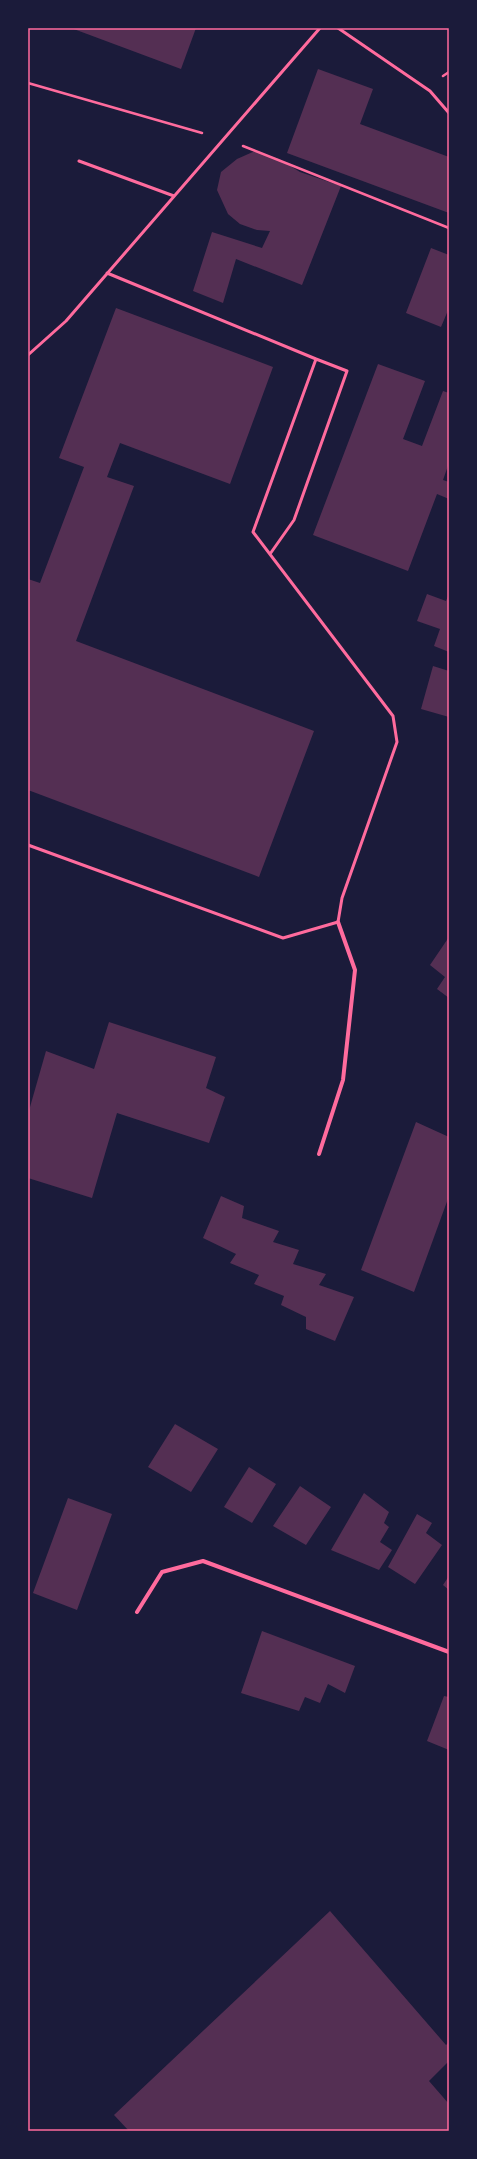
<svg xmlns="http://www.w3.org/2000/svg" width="477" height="2159" font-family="'Fira Sans Condensed',sans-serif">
<rect width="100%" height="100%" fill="#1b1b3a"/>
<path fill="#542f53" d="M 71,28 L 196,28 L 181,69 Z
M 318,69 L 373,89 L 360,124 L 449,157 L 449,213 L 287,153 Z
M 255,151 L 279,159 L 300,172 L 341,186 L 302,285 L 236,259 L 223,303 L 193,291 L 212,232 L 262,248 L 270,231 L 257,230 L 240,224 L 228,214 L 217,190 L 221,172 L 237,159 Z
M 431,248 L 449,255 L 449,308 L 441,327 L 406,313 Z
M 116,308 L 273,367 L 230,484 L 120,443 L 107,477 L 134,486 L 76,641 L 314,731 L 259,877 L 28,790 L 28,579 L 40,583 L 84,467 L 59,458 Z
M 378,364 L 425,381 L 403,439 L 422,446 L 443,391 L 449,393 L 449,463 L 443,480 L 449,482 L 449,499 L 437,494 L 408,571 L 313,535 Z
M 427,594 L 446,601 L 449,594 L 449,652 L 434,646 L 440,629 L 417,621 Z
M 433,666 L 449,671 L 449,717 L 421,709 Z
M 449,937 L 449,998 L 437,989 L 445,977 L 430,965 Z
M 109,1022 L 216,1057 L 206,1088 L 225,1097 L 209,1143 L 117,1113 L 92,1198 L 28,1178 L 28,1114 L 46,1051 L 94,1069 Z
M 416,1122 L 449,1137 L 449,1196 L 414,1292 L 361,1270 Z
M 221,1196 L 244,1206 L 242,1218 L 279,1231 L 273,1242 L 299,1250 L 293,1264 L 326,1274 L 319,1285 L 354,1297 L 335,1341 L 306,1329 L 306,1317 L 281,1305 L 284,1296 L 254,1284 L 259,1275 L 230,1263 L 236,1254 L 203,1238 Z
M 175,1424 L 218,1449 L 191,1492 L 148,1467 Z
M 249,1467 L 276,1484 L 252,1523 L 224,1507 Z
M 300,1486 L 331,1507 L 306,1545 L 273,1526 Z
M 364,1493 L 389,1512 L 384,1523 L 389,1527 L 380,1542 L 392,1550 L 379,1570 L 331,1550 Z
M 68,1498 L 112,1514 L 77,1610 L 33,1593 Z
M 417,1514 L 432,1523 L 426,1533 L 442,1545 L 415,1584 L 388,1567 Z
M 449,1576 L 449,1590 L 443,1585 Z
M 262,1631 L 355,1666 L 345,1693 L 328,1684 L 320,1703 L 305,1697 L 299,1711 L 241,1693 Z
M 444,1696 L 449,1697 L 449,1750 L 427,1741 Z
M 330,1911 L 446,2045 L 449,2042 L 449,2061 L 429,2081 L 449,2104 L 449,2131 L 129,2131 L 114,2115 Z"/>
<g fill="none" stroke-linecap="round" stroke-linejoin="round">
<path stroke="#ff6b9d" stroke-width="2.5" d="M 443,76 L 449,72
M 28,83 L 202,133
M 243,146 L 449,228"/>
<path stroke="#ff6b9d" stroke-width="3" d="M 338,28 L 430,91 L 449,113
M 79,161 L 174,196
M 28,355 L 66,321 L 320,28
M 270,554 L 294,520 L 347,371 L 316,359
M 28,845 L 283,938 L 338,922 L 342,898 L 397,742 L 393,716 L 253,532 L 316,359 L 107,273"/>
<path stroke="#ff6b9d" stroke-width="4" d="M 319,1154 L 343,1080 L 355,970 L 338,922
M 137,1612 L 162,1572 L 203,1561 L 449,1652"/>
</g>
<rect width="477" height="2159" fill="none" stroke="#1b1b3a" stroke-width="58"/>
<rect x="29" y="29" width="419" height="2101" fill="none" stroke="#ff6b9d" stroke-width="1.5"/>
</svg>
